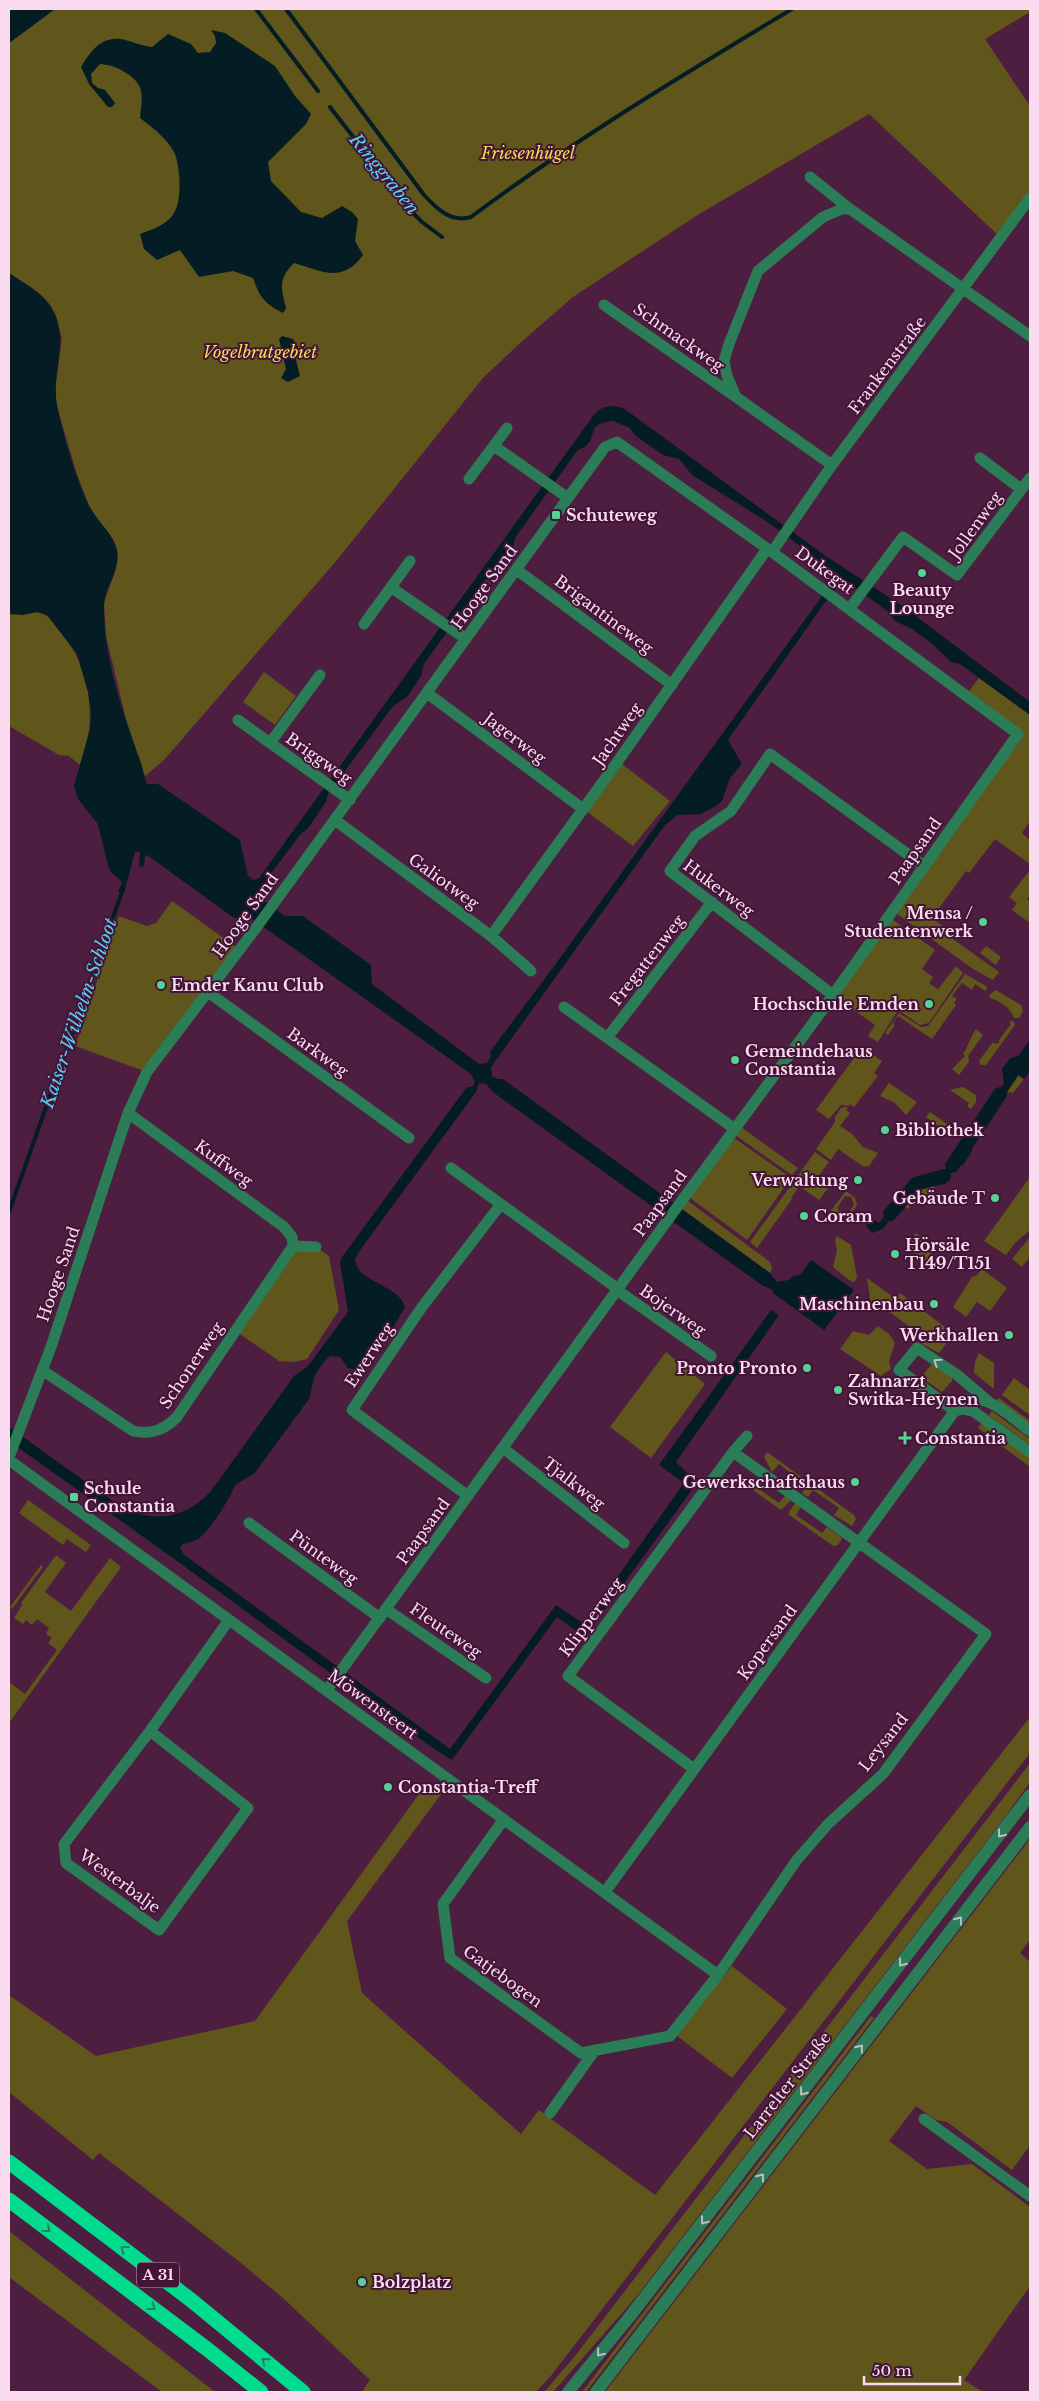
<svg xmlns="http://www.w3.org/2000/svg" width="1039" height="2401" font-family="'Libre Baskerville',serif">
<rect width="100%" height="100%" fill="#4e1e41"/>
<path fill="#60551a" d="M 55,9 L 1030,9 L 1030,12 L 985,39 L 1030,106 L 1030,198 L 1001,238 L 869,114 L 696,216 L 573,297 L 519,344 L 483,378 L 337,560 L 164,760 L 145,776 L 127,723 L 106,636 L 104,602 L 115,572 L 117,553 L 116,546 L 90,508 L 77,474 L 56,404 L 56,383 L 62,337 L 42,296 L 9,273 L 9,43 Z
M 37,612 C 49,614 56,624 63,634 C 91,671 98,721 80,765 L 69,756 L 59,755 L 9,726 L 9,614 Z
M 264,672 L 296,696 L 275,725 L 243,702 Z
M 979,678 L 1030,715 L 1030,821 L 1022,833 L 1030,840 L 1030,864 L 995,839 L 969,873 L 966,871 L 934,915 L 937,918 L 936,921 L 952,933 L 950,937 L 999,972 L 993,980 L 973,969 L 893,911 L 1017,734 L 966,695 Z
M 618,761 L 670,801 L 633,846 L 583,809 Z
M 1030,870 L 1030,895 L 1027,899 L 1030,902 L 1030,923 L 1012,910 L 1017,903 L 1009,897 Z
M 172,901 L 239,949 L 147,1072 L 75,1046 L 119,916 L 147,926 L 156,923 Z
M 889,917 L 935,950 L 922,969 L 933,977 L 929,983 L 938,989 L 956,966 L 963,973 L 929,1023 L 920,1025 L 898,1010 L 878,1042 L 868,1036 L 875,1025 L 833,995 Z
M 986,946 L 1001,957 L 996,965 L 980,953 Z
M 965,974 L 988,987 L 985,991 L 975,984 L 972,990 L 962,983 L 952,996 L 957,999 L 954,1003 L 956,1005 L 932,1039 L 898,1016 L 893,1023 L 895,1025 L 888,1035 L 885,1033 L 899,1013 L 921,1027 L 928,1026 Z
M 996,990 L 1021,1005 L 1023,1011 L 1019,1018 L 1014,1018 C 1011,1008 1000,1001 990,998 L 989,995 Z
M 1009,1022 L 1013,1021 L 1015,1025 L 986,1065 L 981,1065 L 979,1061 L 993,1042 L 994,1044 L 999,1043 L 999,1040 L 1011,1024 Z
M 976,1029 L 983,1035 L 968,1056 L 969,1062 L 959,1075 L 952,1069 L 965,1056 L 963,1054 C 969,1045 970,1038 976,1029 Z
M 862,1047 L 882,1061 L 874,1073 L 878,1076 L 854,1107 L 850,1104 L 849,1106 L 841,1105 L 829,1119 L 816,1110 Z
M 1019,1075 L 1024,1079 L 1013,1093 L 1007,1092 Z
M 889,1083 L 917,1102 L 906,1115 L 895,1103 L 880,1096 Z
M 963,1087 L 976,1095 L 976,1102 L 971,1109 L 967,1106 L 969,1103 L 950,1090 Z
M 845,1107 L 848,1108 L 846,1110 L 850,1113 L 840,1126 L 852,1134 L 863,1147 L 878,1153 L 869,1166 L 864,1167 L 838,1149 L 831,1160 L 816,1149 L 835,1122 L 835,1117 L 841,1108 Z
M 930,1112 L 957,1131 L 954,1134 L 946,1128 L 944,1130 L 926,1117 Z
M 738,1125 L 798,1168 L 792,1175 L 732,1133 Z
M 730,1135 L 791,1178 L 747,1240 L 686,1195 Z
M 815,1152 L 829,1162 L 817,1178 L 829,1187 L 819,1200 L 799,1186 L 791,1198 L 792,1199 L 757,1248 L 750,1242 Z
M 1030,1177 L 1030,1230 L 1016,1242 L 1006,1255 L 984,1241 Z
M 934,1186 L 936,1201 L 933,1205 L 923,1198 L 914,1200 L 908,1209 L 901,1205 L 913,1189 Z
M 846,1191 L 855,1198 L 857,1205 L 848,1218 L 845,1218 L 844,1215 L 847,1215 L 854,1205 L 851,1197 L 845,1196 L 837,1208 L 841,1214 L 839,1216 L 830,1212 Z
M 684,1198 L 770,1262 L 772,1269 L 770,1273 L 678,1206 Z
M 916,1233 L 937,1248 L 926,1261 L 906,1247 Z
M 837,1236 L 851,1245 L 857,1277 L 854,1282 L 849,1280 L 833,1267 L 837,1250 L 835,1240 Z
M 1030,1237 L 1030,1257 L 1022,1267 L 1012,1259 Z
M 293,1246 L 316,1247 L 329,1256 L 339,1310 L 307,1359 L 294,1362 L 279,1361 L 234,1330 Z
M 982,1269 L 1007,1288 L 990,1311 L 977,1302 L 966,1317 L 953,1307 L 972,1277 L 976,1276 Z
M 867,1278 L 896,1299 L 900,1293 L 954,1334 L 939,1353 L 924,1345 L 918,1339 L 919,1334 L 891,1313 L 871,1305 Z
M 878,1326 L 889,1334 L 895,1343 L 889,1361 L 891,1369 L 881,1376 L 840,1349 L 853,1331 L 869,1335 Z
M 666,1352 L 705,1384 L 651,1458 L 610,1427 Z
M 979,1353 L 994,1363 L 994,1389 L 974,1373 L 975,1362 Z
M 932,1364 L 952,1377 L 952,1381 L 942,1392 L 921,1377 Z
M 1014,1378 L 1030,1390 L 1030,1415 L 1002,1395 Z
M 999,1398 L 1030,1421 L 1030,1426 L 996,1401 Z
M 992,1411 L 1030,1439 L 1030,1445 L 989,1415 Z
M 982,1423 L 1030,1458 L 1030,1467 L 978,1428 Z
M 767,1452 L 804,1479 L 804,1482 L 798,1490 L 791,1485 L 796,1477 L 779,1464 L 772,1472 L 764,1457 Z
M 749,1478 L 761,1479 L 765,1482 L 760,1490 L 779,1503 L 785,1496 L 791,1500 L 781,1510 L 746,1485 Z
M 811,1484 L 854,1515 L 856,1519 L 852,1526 L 834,1515 L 839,1508 L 813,1490 L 808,1497 L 802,1493 L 807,1485 Z
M 28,1500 L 91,1545 L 86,1552 L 67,1539 L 63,1545 L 19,1513 Z
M 795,1503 L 801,1507 L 796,1515 L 822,1533 L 827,1527 L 841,1537 L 842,1539 L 838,1545 L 833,1546 L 788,1514 Z
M 56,1555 L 66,1563 L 45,1592 L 71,1611 L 110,1558 L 121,1567 L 9,1723 L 9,1682 L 25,1694 L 57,1650 L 48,1643 L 52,1638 L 46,1634 L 49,1628 L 37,1619 L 32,1625 L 26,1620 L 23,1624 L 14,1618 L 22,1605 L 21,1603 Z
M 41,1565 L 43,1567 L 12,1609 L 10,1607 Z
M 1030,1717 L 1030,1753 L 550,2377 L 536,2392 L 362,2392 L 370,2380 L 283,2298 L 236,2259 L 99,2153 L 93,2160 L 9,2092 L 9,1995 L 96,2056 L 255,2021 L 427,1783 L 442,1793 L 347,1921 L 362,1993 L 521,2134 L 539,2110 L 655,2195 Z
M 1030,1763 L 1030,1782 L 1005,1817 L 637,2296 L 553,2392 L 544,2392 L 575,2356 Z
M 1030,1839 L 1030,1940 L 1020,1953 L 1030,1962 L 1030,2145 L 1012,2170 L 947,2122 L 936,2120 L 916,2106 L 889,2141 L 927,2169 L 972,2164 L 1030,2207 L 1030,2286 L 964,2380 L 983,2392 L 605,2392 Z
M 732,1966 L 787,2009 L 732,2078 L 676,2035 Z
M 871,2016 L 874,2018 L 586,2392 L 582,2392 Z
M 9,2231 L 215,2392 L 162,2392 L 9,2277 Z"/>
<path fill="#041d24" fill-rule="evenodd" d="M 9,9 L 55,9 L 9,43 Z
M 211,30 L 225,33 L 275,66 L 295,96 L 311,114 L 306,124 L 268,162 L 271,181 L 301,212 L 322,218 L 342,206 L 352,212 L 358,219 L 355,241 L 363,255 C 342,284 322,271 294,263 C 278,279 281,288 286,308 L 283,313 C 264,303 260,298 253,278 L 233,271 L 199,277 L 180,250 L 157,260 L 144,249 L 140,234 C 153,229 168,225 175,211 C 182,199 180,167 175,154 C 168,139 153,128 140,118 C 142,97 146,85 126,73 C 117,67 111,65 100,64 L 91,74 L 92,83 L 98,88 L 105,90 L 115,103 L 112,107 L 108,107 L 89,84 L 81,67 C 90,52 101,36 121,39 C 132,41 141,46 152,47 L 168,34 L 191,44 L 198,53 L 210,52 L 216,43 L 215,36 Z
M 9,273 C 25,284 46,294 54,312 C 69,343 51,373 57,405 C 62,431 78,487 91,509 C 98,522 114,535 117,550 C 121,570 105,586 104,605 C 103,658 123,713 141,763 C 143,770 144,777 147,784 L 158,784 L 240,840 L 248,876 L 254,880 L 259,878 L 593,416 C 601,405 614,403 626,410 L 824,555 L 901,605 L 1030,702 L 1030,715 L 960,664 L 951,662 L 930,642 L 912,629 L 895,621 L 887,611 L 844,579 L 823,605 L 728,740 L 742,764 L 730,778 L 722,801 L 716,806 L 701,814 L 678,815 L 665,825 L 491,1067 L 492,1076 L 498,1079 L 503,1079 L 770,1273 L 777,1282 L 789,1280 L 793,1276 L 800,1275 L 811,1260 L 854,1290 L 824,1330 L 773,1293 L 773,1290 L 763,1286 L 494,1093 L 486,1084 L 479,1083 L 476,1092 L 358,1253 L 355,1259 C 358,1284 399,1284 405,1307 L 393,1328 L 377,1344 L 367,1364 L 358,1370 L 348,1368 L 340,1357 L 330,1356 L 323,1363 L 315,1375 L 309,1399 L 254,1474 L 236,1484 C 229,1499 212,1529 198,1539 C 192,1543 185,1541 180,1547 L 183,1554 L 450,1749 L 556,1605 L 584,1624 L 684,1483 L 659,1465 L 771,1310 L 779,1315 L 676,1462 L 697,1483 L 585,1637 L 557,1617 L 452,1760 L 434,1749 L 177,1561 L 9,1441 L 9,1427 L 121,1507 C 153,1523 186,1519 211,1491 L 294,1376 L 308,1366 L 348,1312 L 340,1262 L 342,1257 L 461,1095 L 467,1087 L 472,1087 L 475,1082 L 471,1074 L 251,918 L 234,918 L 147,855 L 145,856 L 144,866 L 139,867 L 140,852 L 135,852 L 124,893 L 118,892 L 122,882 L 110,871 L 108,865 L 98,824 L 78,799 L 74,786 L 90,729 L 91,713 L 88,692 L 77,654 L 47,615 L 37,612 L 23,615 L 9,614 ZM 613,421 L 630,428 L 636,436 L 663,455 L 679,459 L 692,475 L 766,521 L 838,574 L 552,969 L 498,1041 L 490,1052 L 491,1056 L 487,1063 L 479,1064 L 372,984 L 371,965 L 303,916 L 285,916 L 264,901 L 267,895 L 264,883 L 299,836 L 308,828 L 326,802 L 328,794 L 393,706 L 407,697 L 421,676 L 424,664 L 484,581 L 498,571 L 513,550 L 515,538 L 577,451 C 580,448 584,448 587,445 C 597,436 586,423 613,421 Z
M 282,336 L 293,339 L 298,347 L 296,360 L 300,376 L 288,382 L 281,378 L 286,369 L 279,339 Z
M 1030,1040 L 1030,1071 L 1024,1079 L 1018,1075 L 1007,1092 L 1001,1088 L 1004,1083 L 1002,1069 L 1010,1058 L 1018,1056 Z
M 998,1092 L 1003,1096 L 986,1120 L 980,1115 Z
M 975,1123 L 982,1127 L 971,1142 L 972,1151 L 964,1164 L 956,1169 L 947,1162 Z
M 939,1173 L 948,1180 L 945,1184 L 913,1189 L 901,1205 L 895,1200 L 911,1179 Z
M 884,1217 L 889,1221 L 883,1229 L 872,1233 L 866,1226 L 869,1222 L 875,1220 L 879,1223 Z"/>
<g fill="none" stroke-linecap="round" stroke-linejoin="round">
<path stroke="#041d24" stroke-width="4" d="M 256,9 L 318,91
M 286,9 L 424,195 C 437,209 451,223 471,217 C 574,140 683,75 792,9
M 330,107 L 410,210 L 422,222 L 442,237
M 9,1212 L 123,889"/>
<path stroke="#041d24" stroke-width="14" d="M 952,1166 L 1000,1094
M 890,1214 L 916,1184 L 944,1176"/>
<path stroke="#2a7d56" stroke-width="11" d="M 810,177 L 850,209
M 604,305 L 736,397
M 494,446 L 568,498
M 980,458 L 1021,489
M 832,465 L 736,397 L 727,376 L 724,361 L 729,344 L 758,271 L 823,217 L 842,209 L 850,209 L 1030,336
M 469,479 L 507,428
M 772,552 L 832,465 L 1030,198
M 517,570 L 672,685
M 392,588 L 466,639
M 850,608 L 903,537 L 957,575 L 1030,478
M 364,624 L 410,561
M 427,693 L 583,809
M 238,720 L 350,800
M 270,743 L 320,675
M 335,820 L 491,936 L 531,971
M 491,936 L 618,761 L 767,549
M 208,992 L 409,1138
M 833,995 L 670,871 L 695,836 L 731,811 L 770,754 L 924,866
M 564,1007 L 735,1129
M 607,1038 L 712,902
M 128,1113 L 284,1227 L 292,1237 L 293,1246
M 451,1168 L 618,1289
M 617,1290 L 711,1356
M 42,1370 L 133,1431 C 151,1435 164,1430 177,1417 L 293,1246 L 316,1247
M 955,1411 L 899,1370 L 917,1348 L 956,1374 L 988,1401
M 955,1411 L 963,1409 L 973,1411 L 1030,1452
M 503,1448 L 624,1543
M 733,1452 L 747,1436
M 9,1457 L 51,1347 L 128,1113 L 147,1072 L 256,928 L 605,447 L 617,442 L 772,552 L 1018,734 L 821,1012 L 683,1199 L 327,1690
M 9,1460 L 718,1975
M 468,1496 L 352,1410 L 422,1307 L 501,1204
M 249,1523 L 380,1618
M 386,1609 L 486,1678
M 150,1731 L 248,1808 L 159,1930 L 66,1863 L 64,1844 L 150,1731 L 229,1620
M 504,1819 L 443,1904 L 450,1958 L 581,2053 L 670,2036 L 718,1975 L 796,1861 L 828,1824 L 883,1774 L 986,1634 L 733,1452 L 568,1676 L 694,1769
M 605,1892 L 959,1405 C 981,1386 1012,1418 1030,1431
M 550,2113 L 595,2050
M 924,2119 L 1030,2196"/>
<path stroke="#2a7d56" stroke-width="12" d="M 568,2392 L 631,2315 L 1030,1795
M 596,2392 L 1030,1827"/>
<path stroke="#00db8e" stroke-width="15" d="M 9,2162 L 191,2300 L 303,2392
M 9,2200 L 207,2349 L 261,2392"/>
</g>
<defs><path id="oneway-chevron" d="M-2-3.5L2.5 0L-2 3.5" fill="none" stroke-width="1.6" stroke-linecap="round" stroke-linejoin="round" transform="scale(1.25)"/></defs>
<g stroke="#bcbfc1">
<use href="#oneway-chevron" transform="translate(937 1362) rotate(-145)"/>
<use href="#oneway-chevron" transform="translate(1001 1834) rotate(128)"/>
<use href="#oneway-chevron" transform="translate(959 1920) rotate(-52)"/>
<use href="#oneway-chevron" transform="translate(902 1963) rotate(128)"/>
<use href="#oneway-chevron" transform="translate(860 2048) rotate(-52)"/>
<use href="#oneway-chevron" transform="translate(803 2092) rotate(128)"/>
<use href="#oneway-chevron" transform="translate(761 2177) rotate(-52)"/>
<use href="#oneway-chevron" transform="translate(704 2221) rotate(127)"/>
<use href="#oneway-chevron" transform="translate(600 2353) rotate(129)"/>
</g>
<g stroke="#1e8166">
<use href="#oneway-chevron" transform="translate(47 2229) rotate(37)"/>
<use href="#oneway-chevron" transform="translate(124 2249) rotate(-142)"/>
<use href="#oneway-chevron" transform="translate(152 2307) rotate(37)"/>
<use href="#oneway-chevron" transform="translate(265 2361) rotate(-140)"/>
</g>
<g fill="#54d395" stroke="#421436" stroke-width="2">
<rect x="551" y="510" width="10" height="10" rx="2.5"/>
<circle cx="922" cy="573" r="5"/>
<circle cx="983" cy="922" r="5"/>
<circle cx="161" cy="985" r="5"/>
<circle cx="929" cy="1004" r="5"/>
<circle cx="735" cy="1060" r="5"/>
<circle cx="885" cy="1130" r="5"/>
<circle cx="858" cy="1180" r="5"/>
<circle cx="995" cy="1198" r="5"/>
<circle cx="804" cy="1216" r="5"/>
<circle cx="895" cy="1254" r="5"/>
<circle cx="934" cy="1304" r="5"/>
<circle cx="1009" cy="1335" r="5"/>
<circle cx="807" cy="1368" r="5"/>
<circle cx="838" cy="1390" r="5"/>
<path d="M902.5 1430.5h5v5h5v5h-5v5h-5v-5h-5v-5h5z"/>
<circle cx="855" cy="1482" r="5"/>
<rect x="69" y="1492" width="10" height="10" rx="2.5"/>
<circle cx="388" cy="1787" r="5"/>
<circle cx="362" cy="2282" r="5"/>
</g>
<g text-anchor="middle" stroke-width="4" stroke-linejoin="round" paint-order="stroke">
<rect fill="#421436" stroke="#c39fb8" stroke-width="1" x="137" y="2262.5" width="42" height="25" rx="4"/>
<g font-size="15" font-weight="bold" fill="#fadbef">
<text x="158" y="2280">A 31</text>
</g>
<g font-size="16" font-style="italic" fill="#f7de53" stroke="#421436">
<text x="528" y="159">Friesenhügel</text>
<text x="260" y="358">Vogelbrutgebiet</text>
</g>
<g font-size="16" fill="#fadbef" stroke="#421436">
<text transform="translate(679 337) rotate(35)" y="6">Schmackweg</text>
<text transform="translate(887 365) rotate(-53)" y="6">Frankenstraße</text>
<text transform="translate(975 525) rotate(-54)" y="6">Jollenweg</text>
<text transform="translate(825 570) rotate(36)" y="6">Dukegat</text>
<text transform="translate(484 587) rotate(-54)" y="6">Hooge Sand</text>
<text transform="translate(604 614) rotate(37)" y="6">Brigantineweg</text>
<text transform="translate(617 734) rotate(-55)" y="6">Jachtweg</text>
<text transform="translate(515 738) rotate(37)" y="6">Jagerweg</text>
<text transform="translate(319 758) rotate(35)" y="6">Briggweg</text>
<text transform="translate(915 851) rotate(-55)" y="6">Paapsand</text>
<text transform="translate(444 881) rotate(36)" y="6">Galiotweg</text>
<text transform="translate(719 888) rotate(37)" y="6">Hukerweg</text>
<text transform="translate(245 915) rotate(-54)" y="6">Hooge Sand</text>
<text transform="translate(647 960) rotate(-52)" y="6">Fregattenweg</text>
<text transform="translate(318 1052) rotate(36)" y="6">Barkweg</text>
<text transform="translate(224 1163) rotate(36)" y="6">Kuffweg</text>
<text transform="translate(660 1203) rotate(-54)" y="6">Paapsand</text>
<text transform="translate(58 1274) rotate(-71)" y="6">Hooge Sand</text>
<text transform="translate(673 1310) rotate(35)" y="6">Bojerweg</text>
<text transform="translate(369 1355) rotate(-56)" y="6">Ewerweg</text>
<text transform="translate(191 1365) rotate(-56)" y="6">Schonerweg</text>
<text transform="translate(574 1483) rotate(38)" y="6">Tjalkweg</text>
<text transform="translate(423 1531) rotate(-54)" y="6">Paapsand</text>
<text transform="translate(324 1557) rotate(36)" y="6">Pünteweg</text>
<text transform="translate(591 1617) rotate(-53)" y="6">Klipperweg</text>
<text transform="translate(446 1630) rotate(35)" y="6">Fleuteweg</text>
<text transform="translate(767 1642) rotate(-54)" y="6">Kopersand</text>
<text transform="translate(373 1704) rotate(36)" y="6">Möwensteert</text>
<text transform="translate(883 1742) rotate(-52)" y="6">Leysand</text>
<text transform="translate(120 1881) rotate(36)" y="6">Westerbalje</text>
<text transform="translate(503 1976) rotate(36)" y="6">Gatjebogen</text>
<text transform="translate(787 2085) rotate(-52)" y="6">Larrelter Straße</text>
</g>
<g font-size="16" font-weight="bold" fill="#fadbef" stroke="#421436" text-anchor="start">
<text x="566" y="521">Schuteweg</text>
<text x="922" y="596" text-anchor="middle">Beauty<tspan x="922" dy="18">Lounge</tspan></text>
<text x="973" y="919" text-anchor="end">Mensa /<tspan x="973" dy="18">Studentenwerk</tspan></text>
<text x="171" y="991">Emder Kanu Club</text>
<text x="919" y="1010" text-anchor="end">Hochschule Emden</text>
<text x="745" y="1057">Gemeindehaus<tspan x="745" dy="18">Constantia</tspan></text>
<text x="895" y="1136">Bibliothek</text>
<text x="848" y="1186" text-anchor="end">Verwaltung</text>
<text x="985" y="1204" text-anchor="end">Gebäude T</text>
<text x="814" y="1222">Coram</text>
<text x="905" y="1251">Hörsäle<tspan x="905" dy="18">T149/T151</tspan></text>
<text x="924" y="1310" text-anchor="end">Maschinenbau</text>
<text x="999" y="1341" text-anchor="end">Werkhallen</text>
<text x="797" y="1374" text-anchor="end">Pronto Pronto</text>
<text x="848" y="1387">Zahnarzt<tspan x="848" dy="18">Switka-Heynen</tspan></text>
<text x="915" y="1444">Constantia</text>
<text x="845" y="1488" text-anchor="end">Gewerkschaftshaus</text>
<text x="84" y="1494">Schule<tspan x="84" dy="18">Constantia</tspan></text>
<text x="398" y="1793">Constantia-Treff</text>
<text x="372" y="2288">Bolzplatz</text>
</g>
<g font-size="18" font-style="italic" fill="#55d0f2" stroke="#421436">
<text transform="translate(384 174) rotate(51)" y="6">Ringgraben</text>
<text transform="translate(79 1013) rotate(-71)" y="6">Kaiser-Wilhelm-Schloot</text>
</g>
</g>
<rect width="1039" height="2401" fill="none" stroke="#fadbef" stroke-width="20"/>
<path d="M864 2376v8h96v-8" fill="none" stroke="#fadbef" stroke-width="2.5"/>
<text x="872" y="2376" font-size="15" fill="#fadbef" stroke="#421436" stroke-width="4" paint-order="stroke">50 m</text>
</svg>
